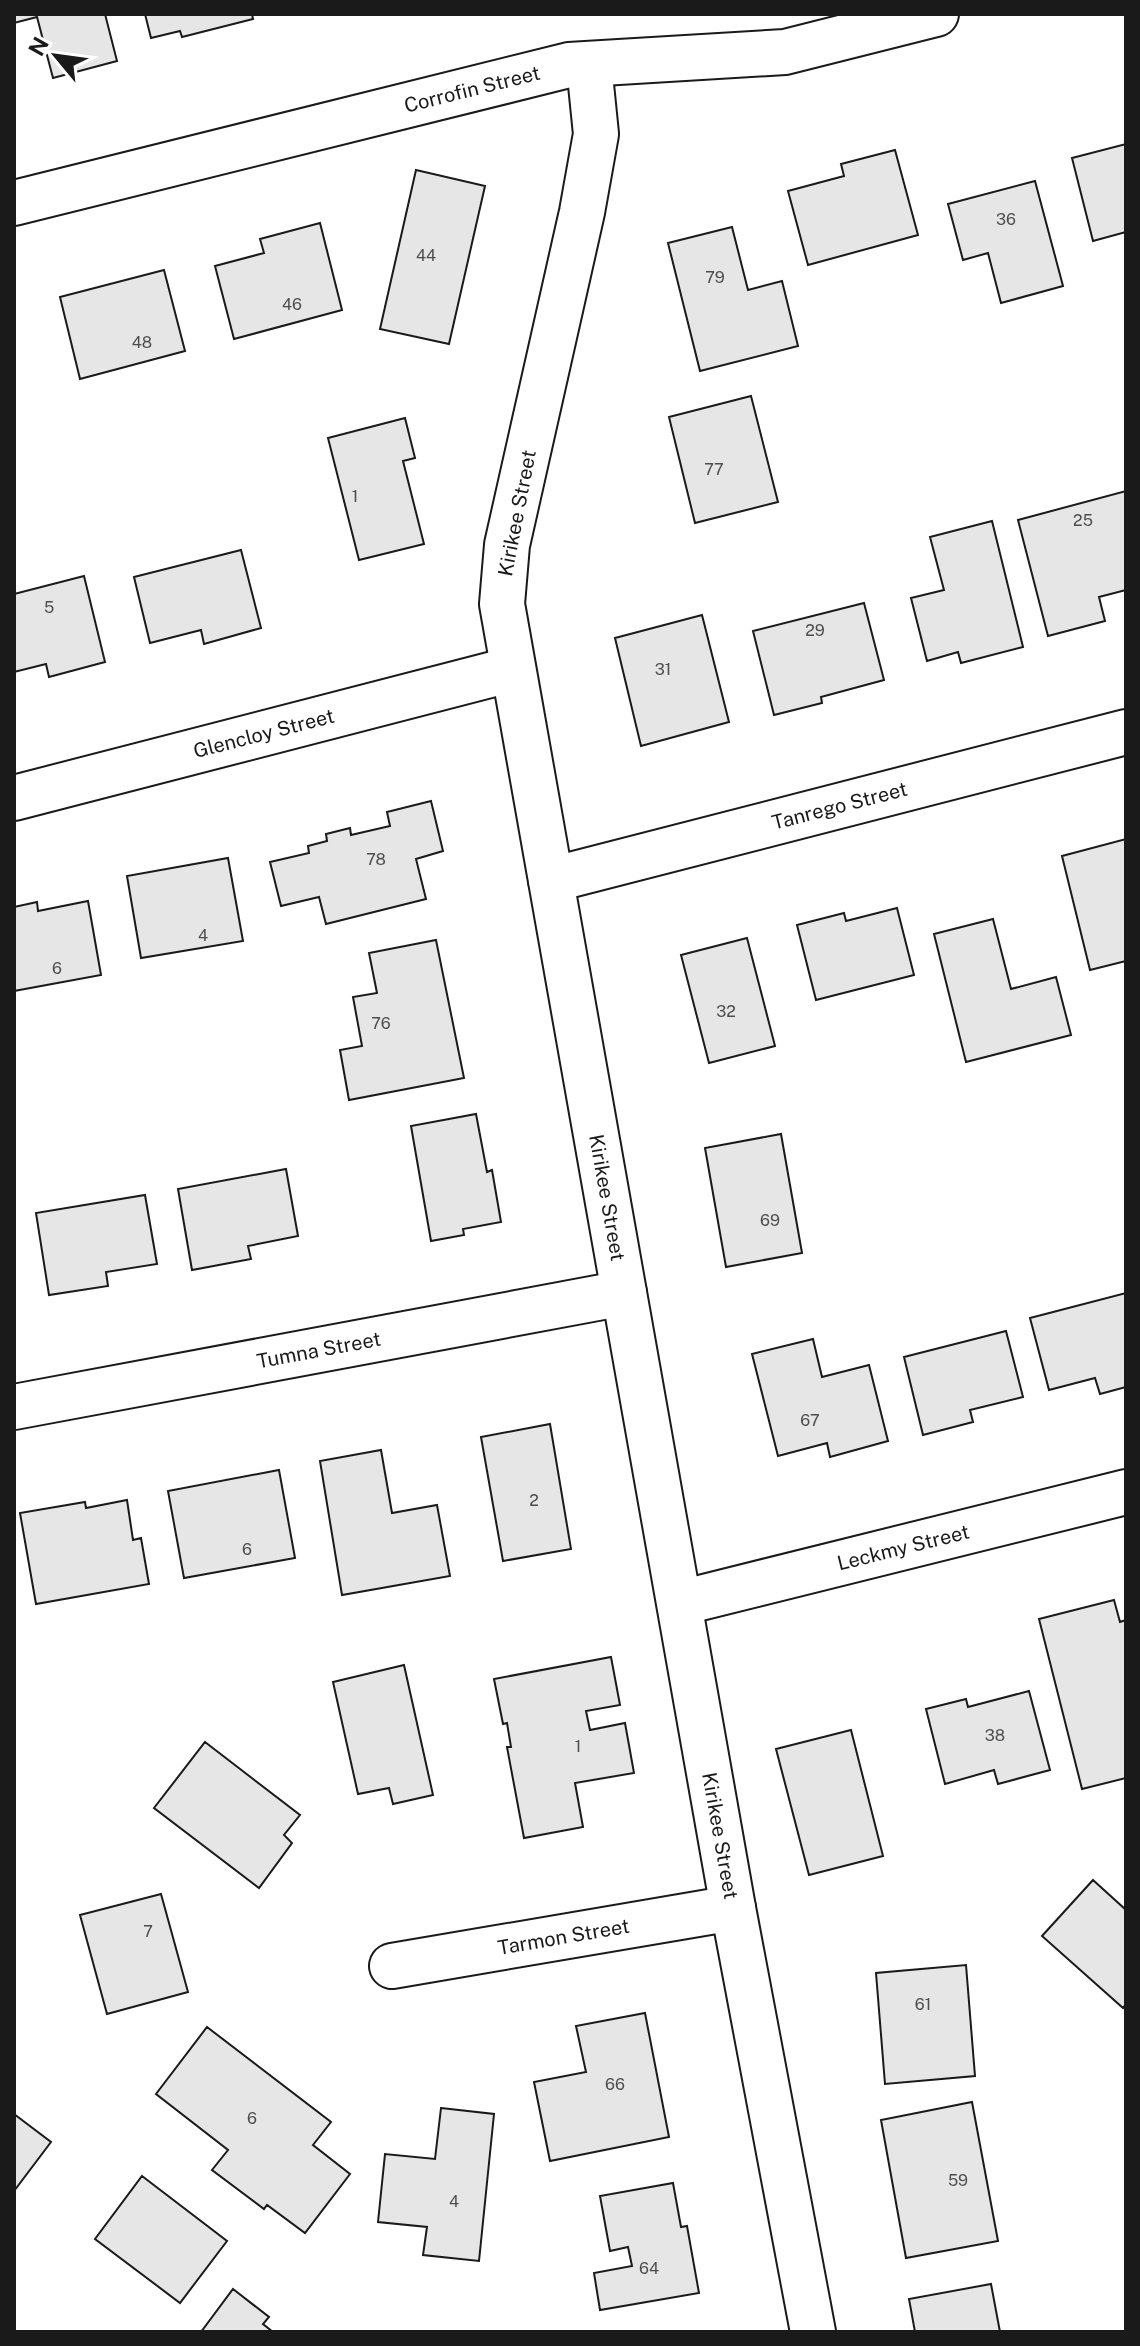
<svg xmlns="http://www.w3.org/2000/svg" width="1140" height="2346" font-family="'Public Sans',sans-serif">
<rect width="100%" height="100%" fill="#fff"/>
<path fill="#e6e6e6" stroke="#1a1a1a" stroke-width="2" d="M 14,14 L 105,14 L 117,61 L 53,78 L 37,17 L 14,23 Z
M 145,14 L 252,14 L 253,19 L 182,37 L 180,31 L 151,38 Z
M 1126,144 L 1126,232 L 1093,241 L 1072,158 Z
M 895,150 L 918,235 L 808,265 L 788,191 L 844,176 L 841,164 Z
M 416,170 L 485,186 L 449,344 L 380,329 Z
M 1035,181 L 1063,286 L 1001,303 L 988,253 L 963,260 L 948,204 Z
M 320,223 L 342,310 L 234,339 L 215,266 L 264,253 L 260,239 Z
M 732,227 L 748,290 L 782,281 L 798,346 L 700,371 L 668,243 Z
M 164,270 L 185,351 L 80,379 L 60,297 Z
M 751,396 L 778,502 L 695,523 L 669,417 Z
M 405,418 L 415,458 L 403,461 L 424,544 L 359,560 L 328,438 Z
M 1126,491 L 1126,590 L 1099,597 L 1105,621 L 1048,636 L 1018,520 Z
M 992,521 L 1023,647 L 961,663 L 958,652 L 927,661 L 911,598 L 944,590 L 930,537 Z
M 241,550 L 261,628 L 204,644 L 201,630 L 150,643 L 134,577 Z
M 84,576 L 105,662 L 49,677 L 46,664 L 14,672 L 14,594 Z
M 864,603 L 884,680 L 821,697 L 822,703 L 774,715 L 753,631 Z
M 702,615 L 729,722 L 641,746 L 615,638 Z
M 431,801 L 443,851 L 416,859 L 426,899 L 326,924 L 319,897 L 281,906 L 270,862 L 309,853 L 308,846 L 327,841 L 326,834 L 350,828 L 351,835 L 390,826 L 387,812 Z
M 1126,839 L 1126,961 L 1090,970 L 1062,856 Z
M 228,858 L 243,941 L 141,958 L 127,876 Z
M 88,901 L 101,975 L 14,991 L 14,907 L 37,902 L 38,911 Z
M 897,908 L 914,975 L 816,1000 L 797,925 L 844,913 L 846,921 Z
M 993,919 L 1011,989 L 1056,977 L 1071,1035 L 966,1062 L 934,934 Z
M 747,938 L 775,1046 L 709,1063 L 681,955 Z
M 436,940 L 464,1078 L 349,1100 L 340,1050 L 362,1046 L 353,997 L 377,993 L 369,953 Z
M 476,1114 L 487,1172 L 492,1170 L 501,1222 L 463,1229 L 464,1235 L 431,1241 L 411,1126 Z
M 781,1134 L 802,1253 L 726,1267 L 705,1148 Z
M 286,1169 L 298,1236 L 248,1246 L 251,1259 L 192,1270 L 178,1189 Z
M 145,1195 L 157,1264 L 106,1272 L 108,1286 L 49,1295 L 36,1213 Z
M 1126,1293 L 1126,1387 L 1100,1394 L 1095,1378 L 1049,1390 L 1030,1318 Z
M 1006,1331 L 1023,1397 L 970,1410 L 973,1422 L 923,1435 L 904,1357 Z
M 813,1339 L 822,1377 L 869,1365 L 888,1441 L 830,1457 L 827,1443 L 778,1456 L 752,1354 Z
M 550,1424 L 571,1549 L 503,1561 L 481,1437 Z
M 381,1450 L 392,1513 L 437,1505 L 450,1576 L 342,1595 L 320,1461 Z
M 279,1470 L 295,1558 L 184,1578 L 168,1491 Z
M 127,1500 L 133,1540 L 141,1538 L 149,1584 L 36,1604 L 20,1513 L 85,1502 L 86,1508 Z
M 1114,1600 L 1120,1622 L 1126,1620 L 1126,1778 L 1082,1789 L 1039,1619 Z
M 611,1657 L 620,1705 L 586,1711 L 590,1730 L 625,1723 L 634,1773 L 575,1783 L 583,1827 L 524,1838 L 507,1747 L 511,1747 L 507,1723 L 503,1724 L 494,1679 Z
M 404,1665 L 433,1795 L 393,1804 L 389,1788 L 358,1794 L 333,1682 Z
M 1029,1691 L 1050,1770 L 998,1784 L 994,1770 L 945,1784 L 926,1709 L 966,1699 L 968,1707 Z
M 851,1730 L 883,1856 L 809,1875 L 776,1749 Z
M 205,1742 L 300,1815 L 284,1835 L 292,1843 L 259,1888 L 154,1808 Z
M 1093,1880 L 1126,1910 L 1126,2004 L 1123,2008 L 1042,1936 Z
M 161,1894 L 188,1992 L 107,2014 L 80,1915 Z
M 966,1965 L 975,2076 L 885,2084 L 876,1973 Z
M 645,2013 L 669,2137 L 550,2161 L 534,2082 L 586,2072 L 576,2026 Z
M 207,2027 L 331,2122 L 313,2145 L 350,2174 L 305,2233 L 267,2205 L 264,2209 L 212,2170 L 228,2150 L 156,2094 Z
M 972,2102 L 998,2241 L 906,2258 L 881,2120 Z
M 441,2108 L 494,2114 L 479,2261 L 423,2255 L 427,2227 L 378,2222 L 385,2154 L 435,2159 Z
M 14,2114 L 51,2142 L 14,2191 Z
M 142,2176 L 227,2241 L 180,2303 L 95,2239 Z
M 673,2183 L 681,2227 L 687,2226 L 699,2293 L 600,2310 L 594,2273 L 632,2266 L 628,2247 L 610,2251 L 600,2196 Z
M 991,2284 L 1000,2332 L 915,2332 L 909,2299 Z
M 233,2289 L 269,2317 L 263,2324 L 273,2332 L 201,2332 Z"/>
<g fill="none" stroke-linecap="round" stroke-linejoin="round">
<g stroke="#1a1a1a" stroke-width="48">
<g id="street">
<path id="s1" d="M 589,65 L 596,134 L 582,212 L 507,545 L 502,604 L 733,1908 L 813,2332"/>
<path id="s2" d="M 14,203 L 569,65 L 785,52 L 936,14"/>
<path id="s3" d="M 14,798 L 513,669"/>
<path id="s4" d="M 551,880 L 1126,732"/>
<path id="s5" d="M 14,1407 L 624,1293"/>
<path id="s6" d="M 680,1603 L 1126,1492"/>
<path id="s7" d="M 392,1966 L 733,1908"/>
</g>
</g>
<use href="#street" stroke="#fff" stroke-width="44"/>
</g>
<g text-anchor="middle" stroke-width="6" stroke-linejoin="round" paint-order="stroke">
<g font-size="16" fill="#4d4d4d">
<text x="1006" y="225">36</text>
<text x="426" y="261">44</text>
<text x="715" y="283">79</text>
<text x="292" y="310">46</text>
<text x="142" y="348">48</text>
<text x="714" y="475">77</text>
<text x="355" y="502">1</text>
<text x="1083" y="526">25</text>
<text x="49" y="613">5</text>
<text x="815" y="636">29</text>
<text x="663" y="675">31</text>
<text x="376" y="865">78</text>
<text x="203" y="941">4</text>
<text x="57" y="974">6</text>
<text x="726" y="1017">32</text>
<text x="381" y="1029">76</text>
<text x="770" y="1226">69</text>
<text x="810" y="1426">67</text>
<text x="534" y="1506">2</text>
<text x="247" y="1555">6</text>
<text x="995" y="1741">38</text>
<text x="578" y="1752">1</text>
<text x="148" y="1937">7</text>
<text x="923" y="2010">61</text>
<text x="615" y="2090">66</text>
<text x="252" y="2124">6</text>
<text x="958" y="2186">59</text>
<text x="454" y="2207">4</text>
<text x="649" y="2274">64</text>
</g>
<g font-size="20" fill="#1a1a1a" stroke="#fff">
<text dy="7" stroke="none"><textPath href="#s2" startOffset="472">Corrofin Street</textPath></text>
<text transform="translate(517 513) rotate(-79)" y="7">Kirikee Street</text>
<text dy="7" stroke="none"><textPath href="#s3" startOffset="258">Glencloy Street</textPath></text>
<text dy="7" stroke="none"><textPath href="#s4" startOffset="298">Tanrego Street</textPath></text>
<text dy="7" stroke="none"><textPath href="#s1" startOffset="1152">Kirikee Street</textPath></text>
<text dy="7" stroke="none"><textPath href="#s5" startOffset="310">Tumna Street</textPath></text>
<text dy="7" stroke="none"><textPath href="#s6" startOffset="230">Leckmy Street</textPath></text>
<text dy="7" stroke="none"><textPath href="#s1" startOffset="1800">Kirikee Street</textPath></text>
<text dy="7" stroke="none"><textPath href="#s7" startOffset="174">Tarmon Street</textPath></text>
</g>
</g>
<rect width="1140" height="2346" fill="none" stroke="#1a1a1a" stroke-width="32"/>
<g transform="translate(56 56) rotate(299)" stroke="#ffffff" stroke-width="6" paint-order="stroke">
<path d="M0-6L14 30L0 20L-14 30Z" fill="#1a1a1a"/>
<text y="-12" font-size="22" font-weight="bold" text-anchor="middle" fill="#1a1a1a">N</text>
</g>
</svg>
